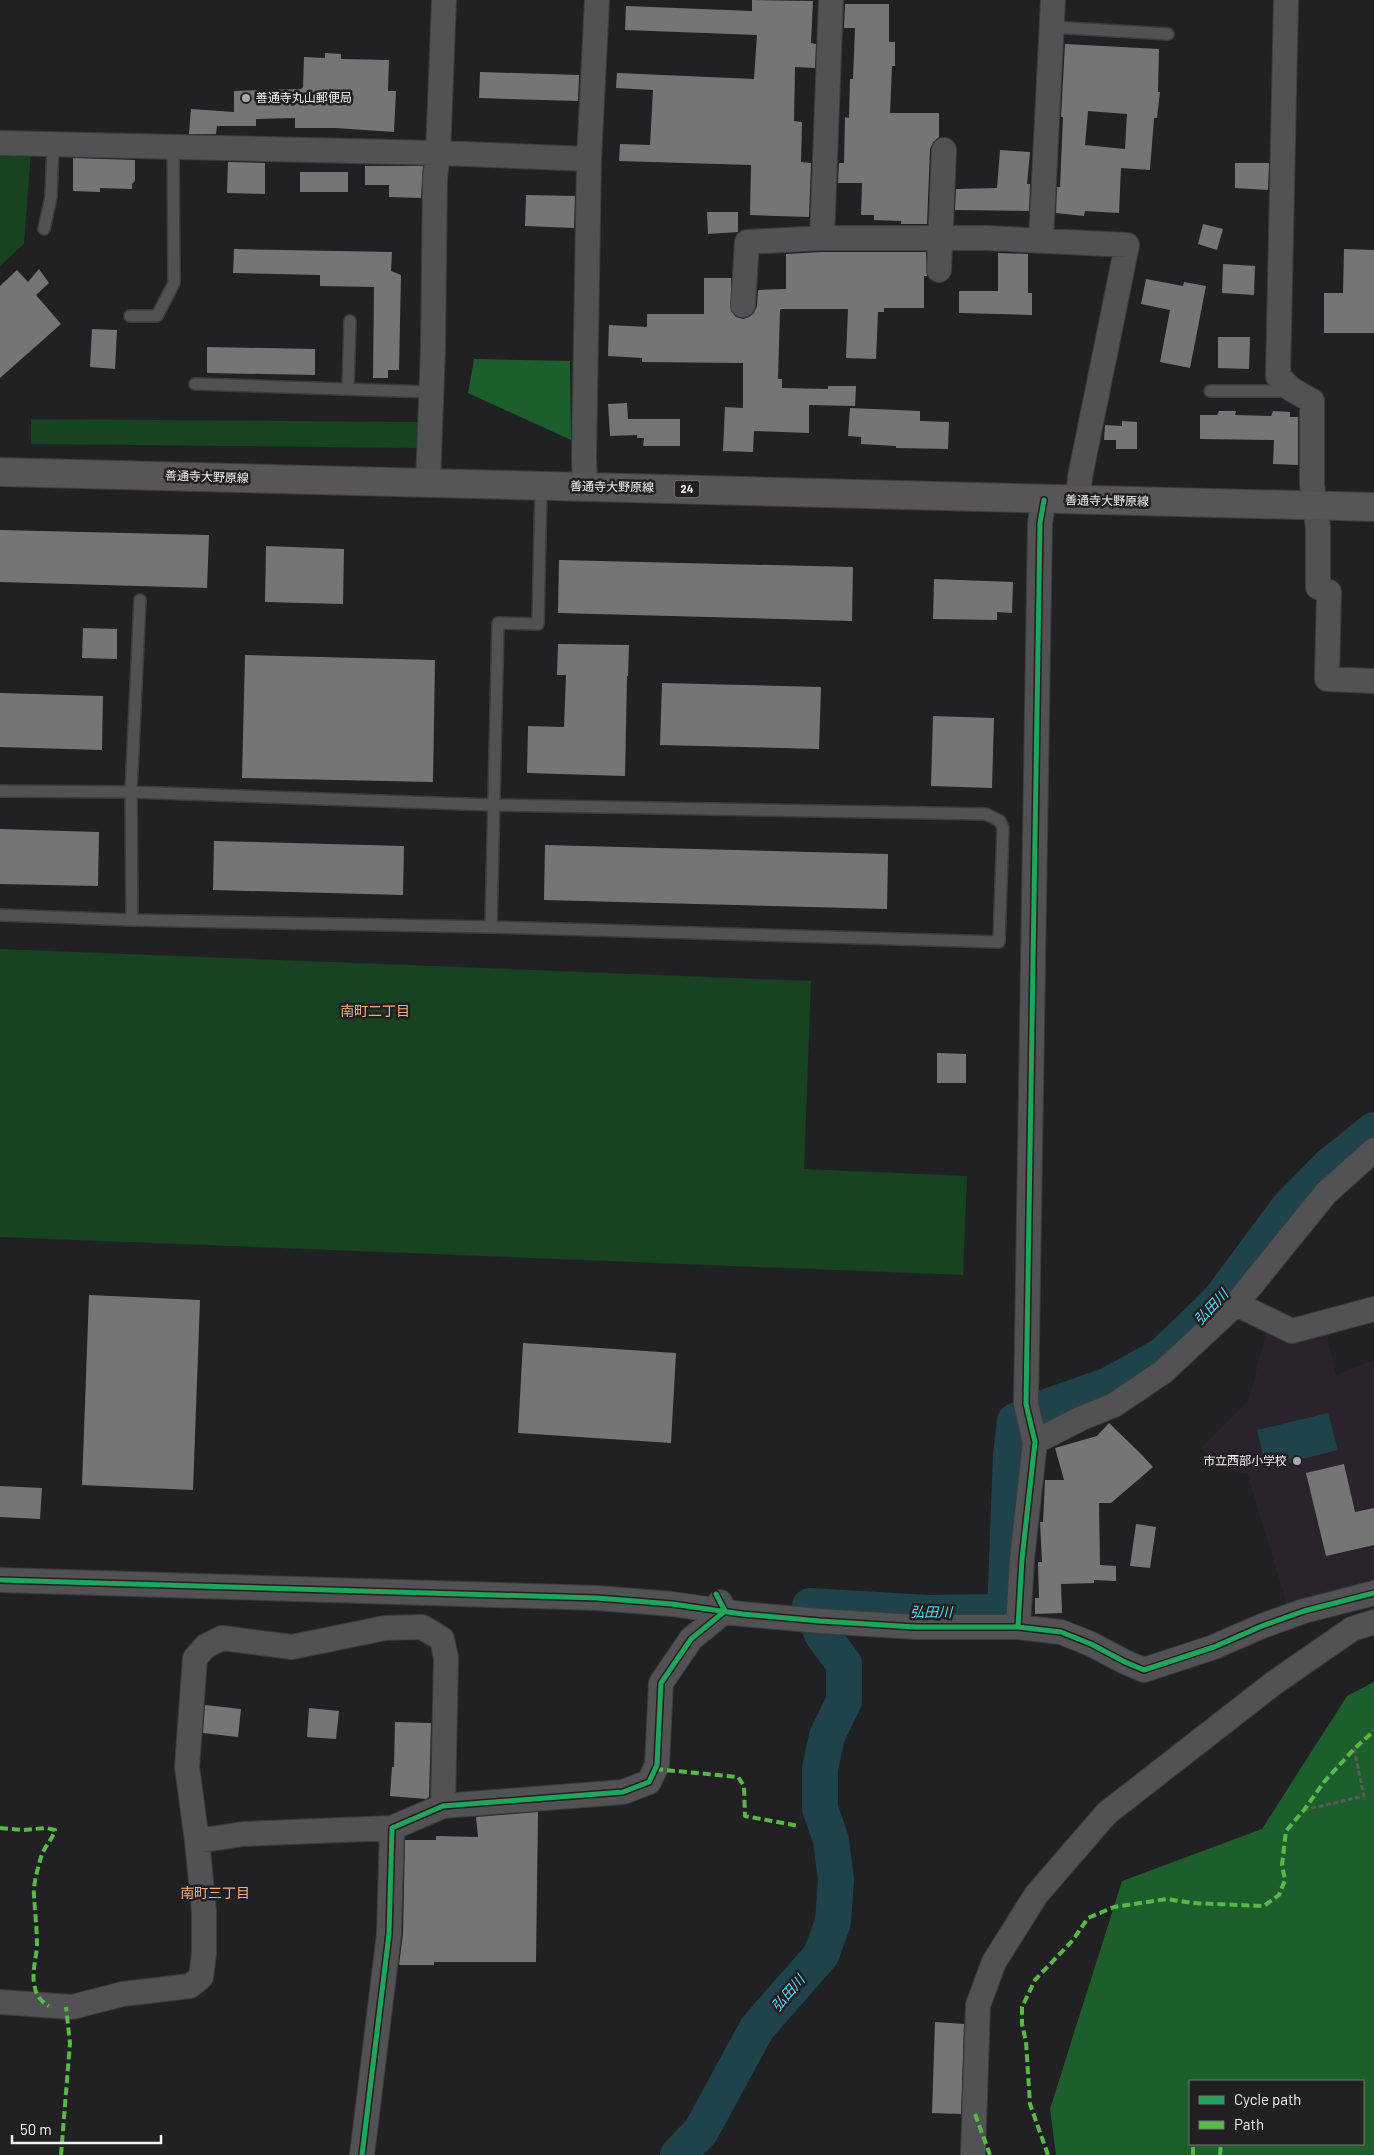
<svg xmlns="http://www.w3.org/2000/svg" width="1374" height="2155" font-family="Barlow,'Noto Sans JP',sans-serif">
<rect width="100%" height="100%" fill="#212022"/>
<path fill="#2a232c" d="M 1266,1332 L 1287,1344 L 1327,1334 L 1336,1375 L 1374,1360 L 1374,1584 L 1287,1605 L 1247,1473 L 1240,1473 L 1200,1449 L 1249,1399 Z"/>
<path fill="#174320" d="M 0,150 L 31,151 L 24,244 L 0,266 Z
M 31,419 L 419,422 L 418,448 L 31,444 Z
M 0,949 L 811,981 L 804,1169 L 967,1176 L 963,1275 L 0,1237 Z"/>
<path fill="#1c5f2c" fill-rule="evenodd" d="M 474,359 L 570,361 L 571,440 L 468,393 Z
M 1374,1682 L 1374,2155 L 1056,2155 L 1050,2109 L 1122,1881 L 1262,1829 L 1347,1696 ZM 1363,2081 L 1363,2144 L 1190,2144 L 1190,2081 Z"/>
<path fill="#1e434b" d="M 1328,1413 L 1338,1450 L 1266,1468 L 1257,1430 Z"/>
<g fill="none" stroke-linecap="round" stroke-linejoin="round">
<path stroke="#1e434b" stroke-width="36" d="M 678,2155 L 701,2131 L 757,2028 L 821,1955 L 833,1922 L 836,1880 L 831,1840 L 820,1808 L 820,1769 L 827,1736 L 844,1701 L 844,1664 L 822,1634 L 810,1606 L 928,1613 L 1005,1612 L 1011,1455 L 1015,1421 L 1041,1409 L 1109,1385 L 1163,1355 L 1219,1301 L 1288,1208 L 1329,1166 L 1374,1130"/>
</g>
<path fill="#767576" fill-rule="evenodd" d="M 752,0 L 813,1 L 811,43 L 816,44 L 815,68 L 795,67 L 794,121 L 802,122 L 801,162 L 811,163 L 809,217 L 750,215 L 751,165 L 619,161 L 620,144 L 650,145 L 653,90 L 616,88 L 617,73 L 754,79 L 757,35 L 625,30 L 626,6 L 752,11 Z
M 845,4 L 889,4 L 889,42 L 895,42 L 895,66 L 892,66 L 890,113 L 939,113 L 939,137 L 933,142 L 930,149 L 927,224 L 901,224 L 901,221 L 874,220 L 874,215 L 861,215 L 862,183 L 838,183 L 839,163 L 844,163 L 845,117 L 849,118 L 850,79 L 853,79 L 855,28 L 844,28 Z
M 1065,44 L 1159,49 L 1158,92 L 1160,92 L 1157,118 L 1154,118 L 1150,170 L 1121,168 L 1119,213 L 1085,211 L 1084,216 L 1056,213 L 1057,187 L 1060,187 L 1063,117 L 1061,117 ZM 1088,111 L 1127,114 L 1125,149 L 1085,145 Z
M 325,53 L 341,54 L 341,59 L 389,60 L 388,91 L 396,91 L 394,132 L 336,128 L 295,128 L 295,118 L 256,119 L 256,126 L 217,126 L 216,134 L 189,134 L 191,109 L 234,112 L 234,91 L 301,89 L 303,87 L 304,57 L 325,58 Z
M 480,72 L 579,75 L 578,101 L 479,98 Z
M 1000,150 L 1030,152 L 1027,184 L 1030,184 L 1029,211 L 955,210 L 956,189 L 997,188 Z
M 73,158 L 135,160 L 135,181 L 132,184 L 132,189 L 100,188 L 100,192 L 73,191 Z
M 228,162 L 265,163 L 265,194 L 227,193 Z
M 1235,163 L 1269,163 L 1268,190 L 1235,188 Z
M 365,166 L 423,166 L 421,198 L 389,197 L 389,185 L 365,185 Z
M 300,172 L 348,172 L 348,192 L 300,192 Z
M 526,195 L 575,196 L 574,228 L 525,226 Z
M 707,212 L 738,212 L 738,232 L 708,234 Z
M 1203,224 L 1223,229 L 1217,250 L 1198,244 Z
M 234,249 L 392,252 L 391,271 L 401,275 L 399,370 L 388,370 L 388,378 L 373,378 L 374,287 L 320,286 L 320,275 L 233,273 Z
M 1344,249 L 1374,250 L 1374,333 L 1324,333 L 1324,293 L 1343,293 Z
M 822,252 L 926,252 L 927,276 L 924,276 L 924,308 L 884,308 L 884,312 L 878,312 L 876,359 L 846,358 L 848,309 L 781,309 L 780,310 L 778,379 L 782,379 L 782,388 L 828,389 L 828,386 L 856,386 L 855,406 L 809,405 L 809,433 L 754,431 L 753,452 L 723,451 L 725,407 L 743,408 L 743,363 L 642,362 L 642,358 L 608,356 L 609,325 L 647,327 L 647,314 L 704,314 L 704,278 L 731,278 L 731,311 L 736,317 L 743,319 L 749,317 L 754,313 L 757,306 L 758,290 L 786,289 L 786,254 Z
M 998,253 L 1028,254 L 1028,293 L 1032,293 L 1032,315 L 959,313 L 959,291 L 998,291 Z
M 1223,264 L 1255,266 L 1254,295 L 1222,293 Z
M 39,269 L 49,283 L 36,295 L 61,324 L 0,378 L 0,286 L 17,270 L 28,282 Z
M 1146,279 L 1183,286 L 1184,282 L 1206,286 L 1190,368 L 1160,362 L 1170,310 L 1141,304 Z
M 92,329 L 117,330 L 115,369 L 90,367 Z
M 1218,337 L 1250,337 L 1249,369 L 1218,368 Z
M 207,347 L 315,349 L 315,375 L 207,373 Z
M 627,403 L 628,419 L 680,419 L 680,446 L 643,446 L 644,438 L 637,438 L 637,435 L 610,436 L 608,404 Z
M 850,408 L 920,411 L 920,421 L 949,422 L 948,449 L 896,448 L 896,446 L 861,444 L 861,437 L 848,436 Z
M 1219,411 L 1236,411 L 1235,415 L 1271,416 L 1273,411 L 1290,412 L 1290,417 L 1298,417 L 1298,465 L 1273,464 L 1274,440 L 1200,439 L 1200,415 L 1217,415 Z
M 1122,421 L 1137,422 L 1137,449 L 1116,449 L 1116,440 L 1104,440 L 1105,425 L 1122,426 Z
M 0,530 L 209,535 L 207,588 L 0,582 Z
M 266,546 L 344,549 L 343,604 L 265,602 Z
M 559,560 L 853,567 L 852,621 L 558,613 Z
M 934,579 L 1013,582 L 1012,613 L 997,612 L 997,620 L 933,619 Z
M 83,628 L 117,629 L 117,659 L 82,658 Z
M 558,644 L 629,645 L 628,676 L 627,676 L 625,776 L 527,773 L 528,726 L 564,727 L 566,675 L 557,675 Z
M 245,655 L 435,660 L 433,782 L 242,778 Z
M 662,683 L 821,687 L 819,749 L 660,745 Z
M 0,693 L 103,696 L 102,750 L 0,747 Z
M 933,716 L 994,718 L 992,788 L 931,786 Z
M 0,829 L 99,832 L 98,886 L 0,884 Z
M 214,841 L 404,846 L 403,895 L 213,890 Z
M 545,845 L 888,854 L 887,909 L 544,900 Z
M 937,1053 L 966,1054 L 966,1083 L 937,1083 Z
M 89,1295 L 200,1300 L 193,1490 L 82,1485 Z
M 523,1343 L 676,1353 L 671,1443 L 518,1433 Z
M 1109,1423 L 1141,1454 L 1153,1467 L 1111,1503 L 1099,1503 L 1100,1565 L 1116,1566 L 1116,1581 L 1094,1580 L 1094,1583 L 1061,1584 L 1062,1613 L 1035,1614 L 1035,1598 L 1039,1598 L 1038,1562 L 1042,1562 L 1040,1522 L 1043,1522 L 1045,1480 L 1064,1480 L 1055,1448 L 1097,1436 Z
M 1344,1464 L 1355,1512 L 1374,1508 L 1374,1545 L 1326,1556 L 1306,1473 Z
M 0,1486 L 42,1488 L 40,1519 L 0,1517 Z
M 1136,1524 L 1156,1527 L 1150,1568 L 1130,1566 Z
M 205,1705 L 241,1709 L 238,1737 L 203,1733 Z
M 309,1708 L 339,1711 L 336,1739 L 307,1737 Z
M 395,1722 L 431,1723 L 429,1797 L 426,1799 L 390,1796 L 392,1767 L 394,1767 Z
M 538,1812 L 536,1962 L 434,1962 L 434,1965 L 399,1965 L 403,1934 L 405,1840 L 436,1840 L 436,1836 L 478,1837 L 476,1817 Z
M 935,2022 L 964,2024 L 961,2114 L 932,2113 Z"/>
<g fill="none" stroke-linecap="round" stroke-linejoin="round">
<g stroke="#3d3c3d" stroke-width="14">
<path id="service" d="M 1051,27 L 1168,34
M 44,229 L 51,197 L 53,144
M 130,316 L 157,316 L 174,283 L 173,147
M 195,384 L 431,392
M 348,389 L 350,321
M 1210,391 L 1291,391
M 0,791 L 131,792 L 493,805 L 986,814 L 1000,821 L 1003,828 L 999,942 L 491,927 L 132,920 L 0,915
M 132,920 L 131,792 L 140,600
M 491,927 L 498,623 L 538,624 L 541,487"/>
</g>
<g stroke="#3d3c3d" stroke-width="26">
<path id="minor" d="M 1286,0 L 1278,376 L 1291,389 L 1312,401 L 1312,485 L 1318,528 L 1318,587 L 1329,592 L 1327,679 L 1374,681
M 0,143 L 438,153 L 589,159
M 822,238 L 987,238 L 1127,245 L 1080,477 L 1078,500
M 1041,240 L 1053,0
M 939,270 L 944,150
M 743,305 L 747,242 L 822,238 L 831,0
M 428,484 L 433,347 L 435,178 L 438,153 L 444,0
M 585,487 L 584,457 L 589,159 L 597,0
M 1236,1304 L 1292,1331 L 1374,1309
M 1035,1442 L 1082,1418 L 1114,1405 L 1163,1372 L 1236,1304 L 1326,1193 L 1374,1150
M 0,1580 L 597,1598 L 672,1604 L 742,1614 L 820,1621 L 915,1627 L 1018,1627 L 1061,1632 L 1091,1644 L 1125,1662 L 1144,1670 L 1214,1647 L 1262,1626 L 1304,1611 L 1374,1593
M 1018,1627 L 1022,1559 L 1035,1442 L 1026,1404 L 1040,523 L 1044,500
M 197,1841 L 243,1834 L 392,1828
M 0,2002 L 72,2007 L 123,1994 L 190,1986 L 201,1977 L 204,1954 L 204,1911 L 197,1841 L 187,1767 L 195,1658 L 206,1646 L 222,1638 L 292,1647 L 385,1628 L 422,1627 L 442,1639 L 446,1658 L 443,1806
M 362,2155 L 389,1934 L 392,1828 L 443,1806 L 623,1792 L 649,1782 L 657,1765 L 661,1683 L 691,1639 L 725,1611 L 720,1602
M 973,2155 L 978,2005 L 994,1962 L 1036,1895 L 1107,1813 L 1274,1683 L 1352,1629 L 1374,1622"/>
</g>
<g stroke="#3d3c3d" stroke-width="30">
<path id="primary" d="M 0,472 L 1374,507"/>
</g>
<path stroke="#5b5a5c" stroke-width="3" stroke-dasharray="5 2.5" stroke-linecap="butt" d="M 1304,1810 L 1364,1796 L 1354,1749"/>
<use href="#service" stroke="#525153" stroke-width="11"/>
<use href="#minor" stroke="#525153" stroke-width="24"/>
<use href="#primary" stroke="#595457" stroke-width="28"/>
<path stroke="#58b947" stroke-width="4" stroke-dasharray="8 4" stroke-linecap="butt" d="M 655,1769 L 738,1777 L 744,1786 L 745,1816 L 799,1826
M 0,1828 L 23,1830 L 46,1828 L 55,1830 C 52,1840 44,1847 41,1857 C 38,1868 33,1884 34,1896 C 35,1912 37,1929 37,1946 C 36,1961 31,1973 35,1988 C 36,1996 42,2002 49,2006
M 975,2114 L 990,2155
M 61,2155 L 70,2043 L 66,2007
M 1048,2155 L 1030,2104 L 1026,2042 L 1022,2024 L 1022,2007 L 1035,1980 L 1073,1940 L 1088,1918 L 1114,1907 L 1167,1899 L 1192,1903 L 1264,1906 L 1279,1895 L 1285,1880 L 1282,1865 L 1286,1831 L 1304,1810 L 1324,1782 L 1354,1749 L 1374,1731
M 1193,2155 L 1193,2144
M 1220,2155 L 1221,2144"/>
<g stroke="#221f23" stroke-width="8">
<path id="cycleway" d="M 0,1580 L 597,1598 L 672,1604 L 742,1614 L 820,1621 L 915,1627 L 1018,1627 L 1061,1632 L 1091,1644 L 1125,1662 L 1144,1670 L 1214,1647 L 1262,1626 L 1304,1611 L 1374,1593
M 1018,1627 L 1022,1559 L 1035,1442 L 1026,1404 L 1040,523 L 1044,500
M 362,2155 L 389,1934 L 392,1828 L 443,1806 L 623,1792 L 649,1782 L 657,1765 L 661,1683 L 691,1639 L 725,1611 L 716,1594"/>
</g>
<use href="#cycleway" stroke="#20a55d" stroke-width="5"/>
</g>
<g fill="#aba9ab" stroke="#221f23" stroke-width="2">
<circle cx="246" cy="98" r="5"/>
<circle cx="1297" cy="1461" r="5"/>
</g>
<g text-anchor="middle" stroke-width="5" stroke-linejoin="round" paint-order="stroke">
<rect fill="#221f23" stroke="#b6b3b6" stroke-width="1" x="674.5" y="480.5" width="25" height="17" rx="4"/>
<g font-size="11" font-weight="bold" fill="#f5f3f5">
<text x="687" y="493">24</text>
</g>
<g font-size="12" fill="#f5f3f5" stroke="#221f23" text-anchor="start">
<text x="256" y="102">善通寺丸山郵便局</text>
<text x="1287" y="1465" text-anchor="end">市立西部小学校</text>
</g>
<g font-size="12" fill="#f5f3f5" stroke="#221f23">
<text transform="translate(207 477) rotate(2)" y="4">善通寺大野原線</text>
<text transform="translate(612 487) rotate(1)" y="4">善通寺大野原線</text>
<text transform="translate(1107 501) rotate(1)" y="4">善通寺大野原線</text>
</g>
<g font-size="14" fill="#f3ad83" stroke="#221f23">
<text x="375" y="1016">南町二丁目</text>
<text x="215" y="1898">南町三丁目</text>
</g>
<g font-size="14" font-style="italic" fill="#55dbf3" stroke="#221f23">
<text transform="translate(1211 1307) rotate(-47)" y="5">弘田川</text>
<text transform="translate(931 1612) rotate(1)" y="5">弘田川</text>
<text transform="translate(788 1993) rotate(-49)" y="5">弘田川</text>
</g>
</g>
<rect x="1189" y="2080" width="175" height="65" fill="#221f23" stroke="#767477"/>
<rect x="1199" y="2096" width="25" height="8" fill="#20a55d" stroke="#767477"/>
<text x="1234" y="2105" font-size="15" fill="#f5f3f5">Cycle path</text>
<rect x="1199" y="2121" width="25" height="8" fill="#58b947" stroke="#767477"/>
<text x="1234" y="2130" font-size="15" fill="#f5f3f5">Path</text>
<path d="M12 2135v8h149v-8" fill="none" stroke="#f5f3f5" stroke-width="2.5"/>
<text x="20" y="2135" font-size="15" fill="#f5f3f5" stroke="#221f23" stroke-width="4" paint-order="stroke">50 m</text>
</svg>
